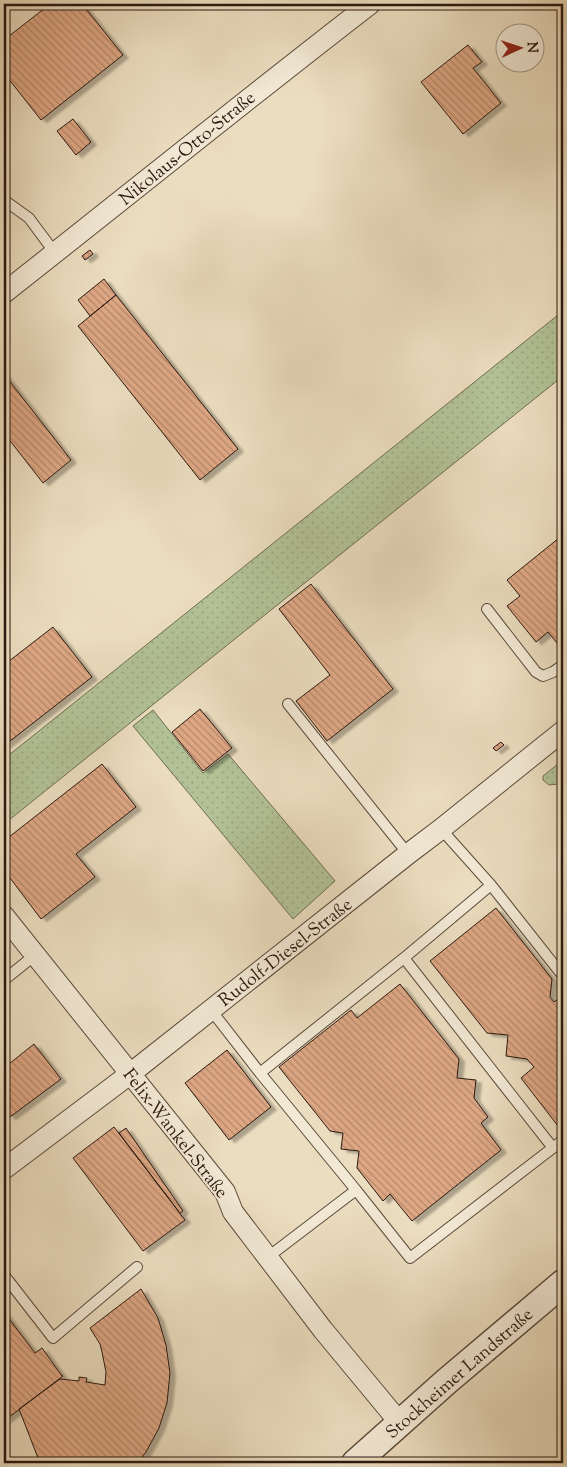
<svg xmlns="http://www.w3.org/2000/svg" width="567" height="1467" font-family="'Sorts Mill Goudy',serif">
<defs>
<pattern id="grass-dots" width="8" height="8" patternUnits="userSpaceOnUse" patternTransform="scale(1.25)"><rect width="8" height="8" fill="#b2c296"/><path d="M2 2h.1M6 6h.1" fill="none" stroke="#99a680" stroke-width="1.8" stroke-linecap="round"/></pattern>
<pattern id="building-back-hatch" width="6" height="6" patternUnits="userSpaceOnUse" patternTransform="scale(1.25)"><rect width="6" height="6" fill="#dea784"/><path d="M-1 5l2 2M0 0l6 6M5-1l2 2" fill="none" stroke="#b4876a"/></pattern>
<filter id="shadow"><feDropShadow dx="5.5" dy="3" stdDeviation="1" flood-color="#0004"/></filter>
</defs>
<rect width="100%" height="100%" fill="#ebddbf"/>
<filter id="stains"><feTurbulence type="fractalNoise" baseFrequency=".004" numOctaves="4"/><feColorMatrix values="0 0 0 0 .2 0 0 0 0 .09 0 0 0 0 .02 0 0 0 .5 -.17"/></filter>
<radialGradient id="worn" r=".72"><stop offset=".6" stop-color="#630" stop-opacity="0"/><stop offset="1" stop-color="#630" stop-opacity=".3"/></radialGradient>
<path fill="url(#grass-dots)" stroke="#6e6d52" d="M 563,311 L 563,376 L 4,824 L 4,759 Z
M 153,710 L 203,773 L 228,754 L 335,881 L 293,919 L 133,726 Z
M 563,760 L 563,780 L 559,784 L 549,785 L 543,780 L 543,776 Z"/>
<path fill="url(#building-back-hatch)" stroke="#2a180f" filter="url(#shadow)" d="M 50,4 L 82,4 L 123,55 L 41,120 L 4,73 L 4,40 Z
M 468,45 L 482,62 L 473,68 L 501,103 L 463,134 L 421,82 Z
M 73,119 L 91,142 L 76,155 L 57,131 Z
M 90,250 L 93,254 L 85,260 L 82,256 Z
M 104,279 L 116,295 L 90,316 L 78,300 Z
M 116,295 L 238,449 L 200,480 L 78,326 Z
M 4,374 L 71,460 L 43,483 L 4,433 Z
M 559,538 L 563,544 L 563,646 L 561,648 L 548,632 L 536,642 L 507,606 L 520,596 L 507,580 Z
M 311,584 L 393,689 L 327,741 L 296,701 L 330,675 L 279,609 Z
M 53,627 L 92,677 L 5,745 L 4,665 Z
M 200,709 L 232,748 L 203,771 L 172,732 Z
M 501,742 L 504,745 L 496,751 L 493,748 Z
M 102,764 L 136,807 L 76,854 L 95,877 L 41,919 L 4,870 L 4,841 Z
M 496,908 L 552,979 L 550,997 L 554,1002 L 561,997 L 563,1000 L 563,1122 L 558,1126 L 521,1078 L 534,1067 L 527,1059 L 506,1056 L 508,1035 L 487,1033 L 430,961 Z
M 400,984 L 459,1059 L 457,1078 L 476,1080 L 474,1098 L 488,1117 L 481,1123 L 501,1150 L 412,1221 L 390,1194 L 383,1201 L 357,1168 L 359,1151 L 341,1149 L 343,1133 L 330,1131 L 279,1067 L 351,1010 L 357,1018 Z
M 34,1044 L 61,1079 L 10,1117 L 4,1109 L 4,1068 Z
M 227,1050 L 271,1107 L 229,1140 L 185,1083 Z
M 114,1127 L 185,1220 L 143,1251 L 73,1158 Z
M 126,1128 L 183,1211 L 180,1213 L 119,1133 Z
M 141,1289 L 158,1318 L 166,1345 L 170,1373 L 167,1403 L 159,1428 L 146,1452 L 137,1463 L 63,1463 L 62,1461 L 56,1463 L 40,1463 L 19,1409 L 60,1379 L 79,1381 L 79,1377 L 87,1378 L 86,1382 L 105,1385 L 106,1372 L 102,1352 L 100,1344 L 90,1328 Z
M 4,1312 L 35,1353 L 42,1348 L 62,1376 L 63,1376 L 4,1421 Z"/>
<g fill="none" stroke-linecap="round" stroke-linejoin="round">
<g stroke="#5a493b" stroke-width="12">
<path id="service" d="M 4,200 L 29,218 L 55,253
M 487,609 L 536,672 L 543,676 L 553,672 L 563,665
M 288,704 L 408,854
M 441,829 L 491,885 L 563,976
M 491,885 L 404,958 L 553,1148
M 4,980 L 35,955
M 211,1010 L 260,1073
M 356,1190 L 260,1073 L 404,958
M 268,1257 L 356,1190 L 410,1258 L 563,1140
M 4,1275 L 53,1338 L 137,1267"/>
</g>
<g stroke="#5a493b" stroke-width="22">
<path id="minor" d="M 4,293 C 126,197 247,99 370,4
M 4,916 L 225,1192 L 233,1212 L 323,1330 L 400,1423
M 4,1169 L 130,1074 L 408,854 L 441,829 L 563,731"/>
</g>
<g stroke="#5a493b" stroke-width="29">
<path id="tertiary" d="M 355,1463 L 447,1381 L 563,1283"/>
</g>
<use href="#service" stroke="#f2e9d5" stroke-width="10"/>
<use href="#minor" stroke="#f2e9d5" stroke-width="20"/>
<use href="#tertiary" stroke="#f2e9d5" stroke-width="26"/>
</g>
<g text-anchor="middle" stroke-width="4" stroke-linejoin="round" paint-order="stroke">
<g font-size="18" fill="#2a180f" stroke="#f2e9d5">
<text transform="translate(187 148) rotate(-39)" y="6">Nikolaus-Otto-Straße</text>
<text transform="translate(285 952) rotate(-38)" y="6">Rudolf-Diesel-Straße</text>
<text transform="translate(176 1133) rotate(52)" y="6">Felix-Wankel-Straße</text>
<text transform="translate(459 1373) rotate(-41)" y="6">Stockheimer Landstraße</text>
</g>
</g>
<rect width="567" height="1467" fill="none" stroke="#ebddbf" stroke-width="20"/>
<rect x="5" y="5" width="557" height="1457" fill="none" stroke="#2a180f" stroke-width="2.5"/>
<rect x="10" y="10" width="547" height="1447" fill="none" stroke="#2a180f"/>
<g transform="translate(520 48) rotate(87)"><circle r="24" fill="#f2e9d5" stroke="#a29586"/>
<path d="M0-4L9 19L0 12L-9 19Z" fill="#8f2418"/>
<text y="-8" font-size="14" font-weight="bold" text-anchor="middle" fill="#2a180f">N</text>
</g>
<rect width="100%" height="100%" filter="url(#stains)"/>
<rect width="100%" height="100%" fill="url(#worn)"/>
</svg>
